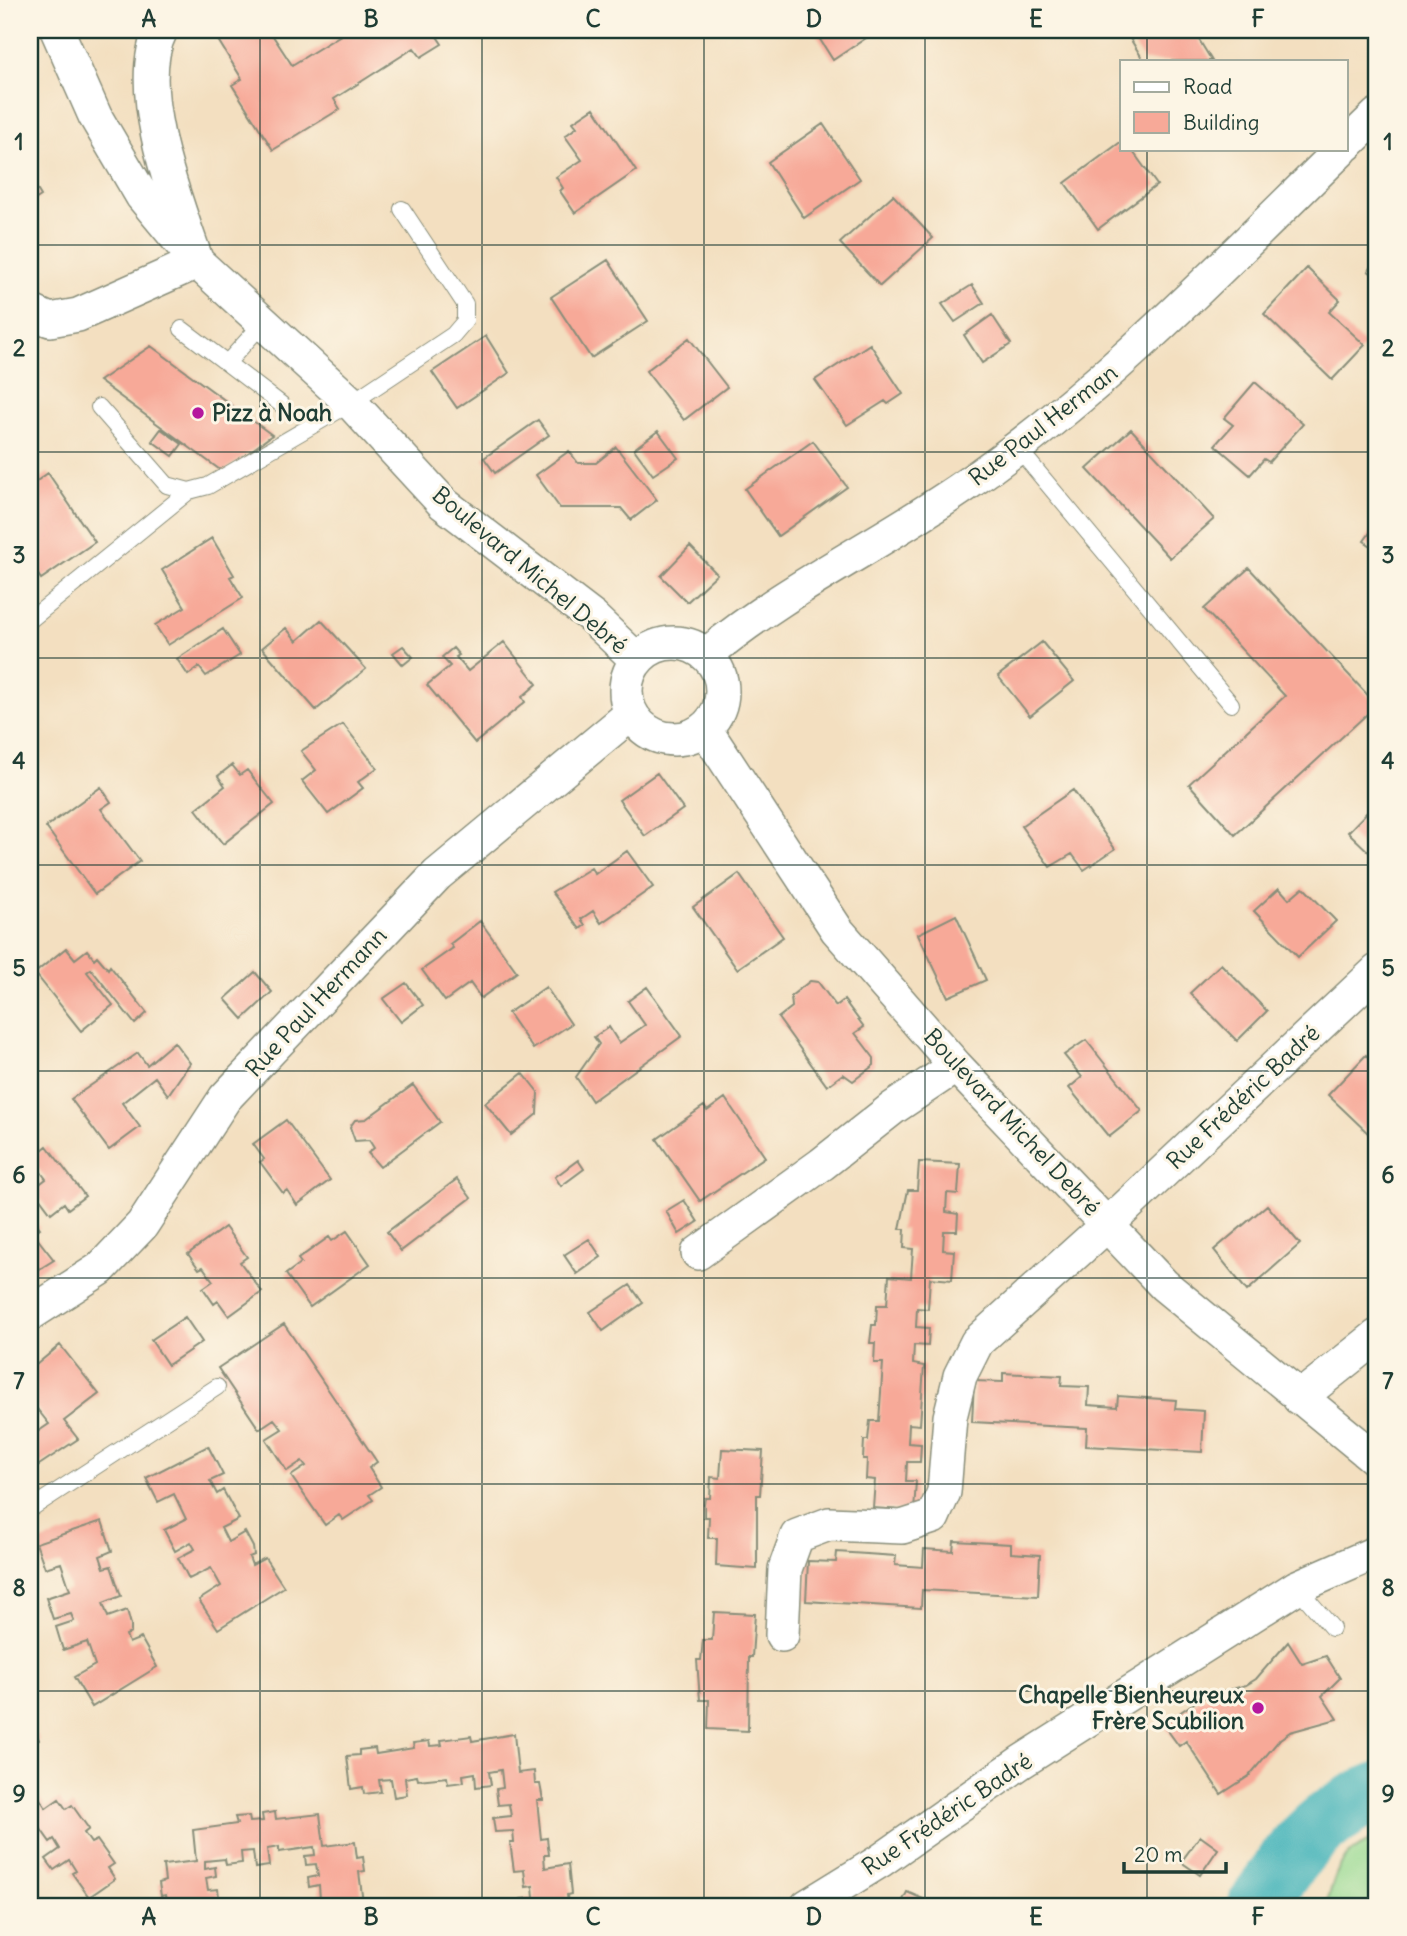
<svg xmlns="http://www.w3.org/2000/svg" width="1407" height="1936" font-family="Delius,sans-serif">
<rect width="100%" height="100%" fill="#fcf5e5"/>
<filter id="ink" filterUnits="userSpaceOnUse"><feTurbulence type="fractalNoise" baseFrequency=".0143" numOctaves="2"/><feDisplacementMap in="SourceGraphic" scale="14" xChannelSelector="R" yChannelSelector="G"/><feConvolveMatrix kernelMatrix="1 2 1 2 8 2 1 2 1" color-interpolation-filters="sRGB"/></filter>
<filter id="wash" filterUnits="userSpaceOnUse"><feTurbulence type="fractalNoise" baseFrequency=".00686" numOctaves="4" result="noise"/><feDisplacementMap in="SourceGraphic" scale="28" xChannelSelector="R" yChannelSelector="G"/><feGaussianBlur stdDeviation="1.57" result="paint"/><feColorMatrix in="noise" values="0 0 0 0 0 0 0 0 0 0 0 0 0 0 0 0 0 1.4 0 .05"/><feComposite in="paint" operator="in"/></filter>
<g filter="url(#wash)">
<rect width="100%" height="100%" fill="#f3dfc0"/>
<path fill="#97d991" stroke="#5b8b62" stroke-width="2" d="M 1377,1838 L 1377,1906 L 1326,1906 C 1337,1870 1338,1853 1377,1838 Z"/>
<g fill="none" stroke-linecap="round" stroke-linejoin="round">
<path stroke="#42b3b9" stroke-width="61" d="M 1258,1906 C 1288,1856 1321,1814 1377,1793"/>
</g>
<g id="blocks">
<path fill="#f7a998" d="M 234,30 L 269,30 L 292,65 L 349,30 L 444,30 L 436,35 L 442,44 L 421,57 L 414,48 L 334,99 L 340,109 L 273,150 L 232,85 L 242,79 L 218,40 Z
M 814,30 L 878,30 L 833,60 Z
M 1129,30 L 1193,30 L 1212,61 L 1144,61 L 1126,32 Z
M 594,108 L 636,171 L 575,213 L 560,191 L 563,188 L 556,177 L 582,160 L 565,136 L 577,127 L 573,122 Z
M 823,124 L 860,179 L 804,218 L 768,162 Z
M 1122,141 L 1122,149 L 1131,149 L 1157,185 L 1098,229 L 1065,183 Z
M 30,178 L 41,196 L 30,203 Z
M 893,195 L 933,238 L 880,286 L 840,243 Z
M 1377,256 L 1377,277 L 1368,271 Z
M 608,260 L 648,321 L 591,358 L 551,297 Z
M 1307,268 L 1340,300 L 1329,312 L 1365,345 L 1332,380 L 1264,314 Z
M 972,285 L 984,303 L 955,322 L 942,304 Z
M 992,315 L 1011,344 L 982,363 L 964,335 Z
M 486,336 L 509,373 L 457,408 L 432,372 Z
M 689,338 L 727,387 L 684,420 L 646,371 Z
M 870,344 L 903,394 L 888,404 L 885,401 L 847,425 L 815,380 Z
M 151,346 L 272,435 L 223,472 L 99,381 Z
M 1255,382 L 1303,424 L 1269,462 L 1264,459 L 1250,475 L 1215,445 L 1233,425 L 1224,418 Z
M 538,420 L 549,435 L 495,473 L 484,458 Z
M 161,429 L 182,444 L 173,456 L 152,441 Z
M 1131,429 L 1214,519 L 1170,558 L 1087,469 Z
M 658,431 L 678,458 L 653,475 L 634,449 Z
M 813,441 L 847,487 L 778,536 L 745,489 Z
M 616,447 L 657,500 L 631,520 L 621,508 L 560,508 L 536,475 L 569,451 L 578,463 L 596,463 Z
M 48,473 L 95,542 L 41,579 L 30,563 L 30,486 Z
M 1377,523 L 1377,550 L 1364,541 Z
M 212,538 L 234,575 L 230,577 L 243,598 L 168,645 L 155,625 L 185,607 L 162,570 Z
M 690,546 L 717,574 L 687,602 L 661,576 Z
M 1249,568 L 1377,705 L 1235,835 L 1189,784 L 1285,696 L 1204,609 Z
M 321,620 L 366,669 L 316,710 L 262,648 L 286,628 L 297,641 Z
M 223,629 L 240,655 L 206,676 L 199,667 L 188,675 L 177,659 Z
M 504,642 L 537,684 L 522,697 L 525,702 L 475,743 L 427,685 L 450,666 L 442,657 L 453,648 L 459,655 L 456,657 L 468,671 Z
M 1042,642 L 1074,681 L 1030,716 L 998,676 Z
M 403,646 L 413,657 L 403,665 L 393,653 Z
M 343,724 L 377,768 L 358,782 L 363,788 L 328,814 L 302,781 L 316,770 L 301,751 Z
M 232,765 L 240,775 L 247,770 L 274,804 L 223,844 L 196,809 L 225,786 L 218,776 Z
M 657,773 L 683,809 L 645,836 L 619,800 Z
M 101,787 L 111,802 L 101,809 L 140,861 L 95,894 L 46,827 Z
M 1073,790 L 1115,849 L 1084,870 L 1072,854 L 1050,867 L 1021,826 Z
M 1374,805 L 1377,808 L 1377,860 L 1348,832 Z
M 627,851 L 653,887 L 601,923 L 593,911 L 581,919 L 585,925 L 580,929 L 552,892 L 591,868 L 595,874 Z
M 739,874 L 783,937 L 737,969 L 693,907 Z
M 1303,887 L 1336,921 L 1298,957 L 1254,911 L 1279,888 L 1289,899 Z
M 956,915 L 986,980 L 948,997 L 918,934 Z
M 480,921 L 517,972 L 481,998 L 470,983 L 445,1001 L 422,970 L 453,948 L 450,944 Z
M 66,948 L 75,959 L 87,950 L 94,959 L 97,956 L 108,969 L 110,966 L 147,1013 L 135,1024 L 91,969 L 87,972 L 113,1005 L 81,1031 L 35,973 Z
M 1221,964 L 1267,1011 L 1237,1041 L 1190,993 Z
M 255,972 L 272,992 L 243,1019 L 225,999 Z
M 810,981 L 818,982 L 836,1006 L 844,1000 L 864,1027 L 855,1033 L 874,1058 L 874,1065 L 853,1081 L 843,1074 L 827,1086 L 778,1018 L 792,1007 L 791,996 Z
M 406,983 L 423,1005 L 401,1022 L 383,999 Z
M 546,987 L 571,1024 L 533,1049 L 508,1013 Z
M 647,987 L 682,1036 L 592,1101 L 576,1077 L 599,1044 L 594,1037 L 609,1027 L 619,1043 L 645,1025 L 628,1001 Z
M 1086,1040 L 1142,1111 L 1109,1137 L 1069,1088 L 1082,1077 L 1064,1055 Z
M 174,1042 L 190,1063 L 168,1095 L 155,1077 L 122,1103 L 140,1127 L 109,1150 L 71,1099 L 138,1053 L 147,1065 Z
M 1366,1055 L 1377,1066 L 1377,1129 L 1371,1136 L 1328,1095 Z
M 523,1073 L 538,1092 L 537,1114 L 511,1135 L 485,1103 Z
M 413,1085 L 440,1122 L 380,1167 L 368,1153 L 374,1148 L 369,1140 L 355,1141 L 350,1127 L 355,1120 L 366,1119 Z
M 725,1098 L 765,1157 L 700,1201 L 657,1139 L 704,1106 L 707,1111 Z
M 286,1120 L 330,1180 L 297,1205 L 287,1190 L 283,1193 L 260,1162 L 264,1159 L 253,1144 Z
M 47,1146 L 85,1196 L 68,1209 L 64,1203 L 51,1213 L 33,1189 L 46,1179 L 31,1159 Z
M 578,1160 L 584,1169 L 561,1186 L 555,1177 Z
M 919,1162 L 960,1164 L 958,1194 L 947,1193 L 946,1212 L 958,1214 L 957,1231 L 944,1231 L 943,1250 L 954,1251 L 952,1280 L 930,1278 L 928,1309 L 917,1308 L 916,1327 L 929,1328 L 928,1346 L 914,1345 L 913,1364 L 924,1366 L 920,1425 L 909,1424 L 908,1443 L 921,1444 L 920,1462 L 907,1462 L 906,1481 L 916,1481 L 914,1511 L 873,1508 L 875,1480 L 866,1479 L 867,1459 L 863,1459 L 864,1440 L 868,1440 L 870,1421 L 879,1421 L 883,1363 L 874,1363 L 875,1343 L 870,1343 L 872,1325 L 876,1325 L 877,1305 L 887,1305 L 889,1276 L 911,1278 L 913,1249 L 904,1248 L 905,1229 L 900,1229 L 908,1190 L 917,1190 Z
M 457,1179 L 471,1198 L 401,1251 L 387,1232 Z
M 684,1200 L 698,1222 L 679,1234 L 666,1211 Z
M 1267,1205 L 1300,1244 L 1247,1291 L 1214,1250 Z
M 30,1215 L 40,1228 L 33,1233 L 54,1260 L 30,1275 Z
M 225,1227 L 247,1257 L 240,1262 L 262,1292 L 229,1316 L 218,1301 L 214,1304 L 203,1288 L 213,1281 L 203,1267 L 199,1269 L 188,1254 Z
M 347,1231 L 370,1264 L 310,1307 L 286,1274 L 301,1263 L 298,1259 L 329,1237 L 332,1241 Z
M 589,1239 L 601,1257 L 577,1274 L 564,1255 Z
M 630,1285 L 643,1303 L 603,1331 L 590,1312 Z
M 185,1317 L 202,1342 L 168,1365 L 151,1340 Z
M 284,1324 L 377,1462 L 369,1468 L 381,1487 L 369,1495 L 373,1500 L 343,1520 L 339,1515 L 325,1525 L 291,1476 L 306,1466 L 302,1461 L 287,1471 L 266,1439 L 282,1429 L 274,1419 L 259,1429 L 218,1368 Z
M 60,1345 L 99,1394 L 64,1421 L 78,1439 L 30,1471 L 30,1437 L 49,1424 L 30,1400 L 30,1370 Z
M 1003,1373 L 1062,1376 L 1061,1386 L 1089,1387 L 1088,1405 L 1117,1407 L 1118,1396 L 1176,1400 L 1175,1409 L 1204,1411 L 1202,1452 L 1086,1446 L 1087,1428 L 972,1422 L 974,1381 L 1003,1382 Z
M 208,1446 L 223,1475 L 210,1481 L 217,1494 L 223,1490 L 239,1519 L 221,1528 L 228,1542 L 245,1532 L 253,1547 L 254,1555 L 249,1557 L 252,1565 L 265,1558 L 284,1587 L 218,1629 L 199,1600 L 221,1586 L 211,1568 L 189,1579 L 178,1558 L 195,1549 L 191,1542 L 175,1551 L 164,1530 L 186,1519 L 174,1494 L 158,1502 L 146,1478 Z
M 722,1449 L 763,1451 L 760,1495 L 757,1495 L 757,1569 L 716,1566 L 717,1538 L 708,1538 L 709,1517 L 704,1517 L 704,1503 L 705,1498 L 710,1498 L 711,1477 L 720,1478 Z
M 102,1521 L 112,1551 L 100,1556 L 104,1568 L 111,1566 L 121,1596 L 103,1603 L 108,1617 L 127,1610 L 131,1625 L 131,1633 L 126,1635 L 129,1643 L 141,1638 L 157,1667 L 92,1707 L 74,1677 L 95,1665 L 87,1642 L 63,1650 L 56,1627 L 74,1621 L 71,1614 L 53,1619 L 46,1598 L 70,1590 L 61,1563 L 45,1568 L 36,1543 Z
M 954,1541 L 1011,1544 L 1011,1553 L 1040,1555 L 1038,1596 L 922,1590 L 921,1608 L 806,1601 L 808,1561 L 836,1562 L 837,1552 L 896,1556 L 895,1565 L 923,1567 L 924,1549 L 953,1551 Z
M 714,1612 L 755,1614 L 752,1657 L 749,1657 L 748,1731 L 708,1729 L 709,1700 L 700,1700 L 697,1660 L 701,1660 L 703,1640 L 712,1640 Z
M 1288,1642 L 1302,1664 L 1326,1656 L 1340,1678 L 1322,1696 L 1337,1719 L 1290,1732 L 1280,1739 L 1249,1776 L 1221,1794 L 1186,1741 L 1179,1746 L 1163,1724 L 1200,1699 L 1246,1685 L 1256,1679 Z
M 30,1721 L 39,1740 L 30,1746 Z
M 514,1734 L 518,1773 L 534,1771 L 535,1784 L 540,1784 L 543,1800 L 537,1800 L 541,1839 L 547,1838 L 549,1855 L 544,1855 L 545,1868 L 568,1864 L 571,1894 L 567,1895 L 568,1906 L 522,1906 L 521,1899 L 534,1898 L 533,1886 L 526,1887 L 524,1870 L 514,1871 L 510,1842 L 514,1842 L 513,1831 L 495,1832 L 493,1818 L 511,1816 L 509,1804 L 498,1805 L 496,1789 L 503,1788 L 501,1770 L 489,1772 L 491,1785 L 476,1787 L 475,1773 L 463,1775 L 464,1782 L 448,1784 L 447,1777 L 418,1780 L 417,1776 L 405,1778 L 407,1795 L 394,1797 L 391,1779 L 379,1780 L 381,1792 L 364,1794 L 363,1787 L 351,1789 L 347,1756 L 359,1755 L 359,1750 L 375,1748 L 376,1754 L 414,1748 L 413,1743 L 429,1741 L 430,1746 L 442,1745 L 441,1740 L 471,1736 L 472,1741 Z
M 30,1784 L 46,1808 L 59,1799 L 66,1809 L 72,1805 L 89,1829 L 84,1833 L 91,1843 L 97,1840 L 114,1864 L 108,1868 L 115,1879 L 89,1897 L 72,1873 L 76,1871 L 69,1860 L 54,1870 L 46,1859 L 60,1849 L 54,1839 L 50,1842 L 30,1814 Z
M 275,1812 L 276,1819 L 320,1814 L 324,1846 L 355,1842 L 357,1858 L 363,1857 L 365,1871 L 359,1872 L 363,1903 L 369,1902 L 369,1906 L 312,1906 L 311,1901 L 320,1899 L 319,1885 L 309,1887 L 308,1878 L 318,1876 L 316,1864 L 306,1865 L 305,1856 L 315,1855 L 314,1847 L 279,1852 L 279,1847 L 267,1849 L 269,1866 L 255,1868 L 253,1851 L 241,1852 L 242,1863 L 226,1865 L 225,1859 L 205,1861 L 205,1869 L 215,1867 L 216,1876 L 206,1878 L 208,1890 L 218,1889 L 219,1897 L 209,1899 L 210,1906 L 168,1906 L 166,1895 L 161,1896 L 159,1883 L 165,1881 L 163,1865 L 196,1861 L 193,1830 L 237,1824 L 235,1817 L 249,1816 L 250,1822 L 263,1821 L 262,1814 Z
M 1200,1836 L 1218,1849 L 1200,1875 L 1181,1862 Z
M 907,1892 L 939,1906 L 900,1906 Z"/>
</g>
</g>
<g filter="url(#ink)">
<use href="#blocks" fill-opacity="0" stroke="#898e7a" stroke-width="2"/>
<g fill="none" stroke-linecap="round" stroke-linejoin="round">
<g stroke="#898e7a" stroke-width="18">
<path id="service" d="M 182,329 L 282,405
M 227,363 L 263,323
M 99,407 L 167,485 L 189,491 L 208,486 L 351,403 L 453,335 L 465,321 L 465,304 L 402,209
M 1016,446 L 1231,704
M 30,620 L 189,491
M 30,1509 L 217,1387
M 1297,1587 L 1332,1628"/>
</g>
<g stroke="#898e7a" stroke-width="36">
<path id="minor" d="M 57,30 L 95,116 L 142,196 L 197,262 L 351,403 L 444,504 L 592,617 L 637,660
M 1346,145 L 1377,115
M 30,311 L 50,320 L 78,315 L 197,262 C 177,204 131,88 161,30
M626 691a48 48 0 1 1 96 0a48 48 0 1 1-96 0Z
M 706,655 C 785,589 879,545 963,487 C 1103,391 1221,267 1342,149
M 705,729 L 837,930 L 956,1066 L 1164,1285 L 1377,1460
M 698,1253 L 822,1164 L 893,1108 L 956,1066
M 30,1314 L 100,1269 L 142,1225 L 225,1098 L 437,875 L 631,714
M 1299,1398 L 1377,1336
M 782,1635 L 785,1569 L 797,1536 L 829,1524 L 902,1527 L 933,1517 L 944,1492 L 950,1417 L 960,1376 L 977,1342 L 1108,1224 L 1377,971
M 807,1906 L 880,1861 L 1021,1762 L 1297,1587 L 1377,1552"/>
</g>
<use href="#service" stroke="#fff" stroke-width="16"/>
<use href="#minor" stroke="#fff" stroke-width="33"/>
</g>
</g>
<path fill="none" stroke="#1f3d34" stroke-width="2" stroke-opacity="0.55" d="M 260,30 L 260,1906M 482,30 L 482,1906M 704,30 L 704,1906M 925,30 L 925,1906M 1147,30 L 1147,61M 1147,149 L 1147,1906M 30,245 L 1377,245M 30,452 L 1377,452M 30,658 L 1377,658M 30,865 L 1377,865M 30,1071 L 1377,1071M 30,1278 L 1377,1278M 30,1484 L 1377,1484M 30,1691 L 1377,1691"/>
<g fill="#b5179e" stroke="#fcf5e5" stroke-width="2.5">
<circle cx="198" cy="413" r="7"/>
<circle cx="1258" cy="1708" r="7"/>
</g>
<g text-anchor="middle" stroke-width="6" stroke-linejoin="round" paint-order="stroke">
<g font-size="23" font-weight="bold" fill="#1f3d34" stroke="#fcf5e5" text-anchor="start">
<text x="212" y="421">Pizz à Noah</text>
<text x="1244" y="1703" text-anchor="end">Chapelle Bienheureux<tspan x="1244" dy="26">Frère Scubilion</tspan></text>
</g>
<g font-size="23" fill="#1f3d34" stroke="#fcf5e5">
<text transform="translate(1043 425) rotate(-38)" y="8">Rue Paul Herman</text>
<text transform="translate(530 570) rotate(40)" y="8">Boulevard Michel Debré</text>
<text transform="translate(316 1002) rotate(-47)" y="8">Rue Paul Hermann</text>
<text transform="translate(1243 1097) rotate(-43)" y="8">Rue Frédéric Badré</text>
<text transform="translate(1012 1122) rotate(47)" y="8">Boulevard Michel Debré</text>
<text transform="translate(947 1814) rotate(-34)" y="8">Rue Frédéric Badré</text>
</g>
</g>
<rect width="1407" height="1936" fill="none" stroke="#fcf5e5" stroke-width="77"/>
<rect x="1120" y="60" width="228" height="91" fill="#fcf5e5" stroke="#a4ab9e" stroke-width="2"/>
<rect x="1134" y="82" width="35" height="10" fill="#ffffff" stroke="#a4ab9e" stroke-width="2"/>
<text x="1183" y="94" font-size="21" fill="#1f3d34">Road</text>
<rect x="1134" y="112" width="35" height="21" fill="#f7a998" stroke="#a4ab9e" stroke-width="2"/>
<text x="1183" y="130" font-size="21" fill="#1f3d34">Building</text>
<path d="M1124 1862v10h102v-10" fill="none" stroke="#1f3d34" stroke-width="3.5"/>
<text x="1134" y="1862" font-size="21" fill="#1f3d34" stroke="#fcf5e5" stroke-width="5" paint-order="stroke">20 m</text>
<rect x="38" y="38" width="1330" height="1860" fill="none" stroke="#1f3d34" stroke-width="2.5"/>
<g font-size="23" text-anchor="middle" font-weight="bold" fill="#1f3d34">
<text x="149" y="27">A</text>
<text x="371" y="27">B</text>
<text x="593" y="27">C</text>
<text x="814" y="27">D</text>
<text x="1036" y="27">E</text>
<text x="1258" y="27">F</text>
<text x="19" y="150">1</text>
<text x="1388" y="150">1</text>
<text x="19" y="356">2</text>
<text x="1388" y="356">2</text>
<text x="19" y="563">3</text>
<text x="1388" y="563">3</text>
<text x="19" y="769">4</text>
<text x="1388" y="769">4</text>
<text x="19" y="976">5</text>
<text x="1388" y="976">5</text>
<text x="19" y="1183">6</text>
<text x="1388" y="1183">6</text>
<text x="19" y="1389">7</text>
<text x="1388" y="1389">7</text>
<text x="19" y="1596">8</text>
<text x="1388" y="1596">8</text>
<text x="19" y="1802">9</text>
<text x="1388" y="1802">9</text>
<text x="149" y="1925">A</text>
<text x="371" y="1925">B</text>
<text x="593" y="1925">C</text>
<text x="814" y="1925">D</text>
<text x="1036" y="1925">E</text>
<text x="1258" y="1925">F</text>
</g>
</svg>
